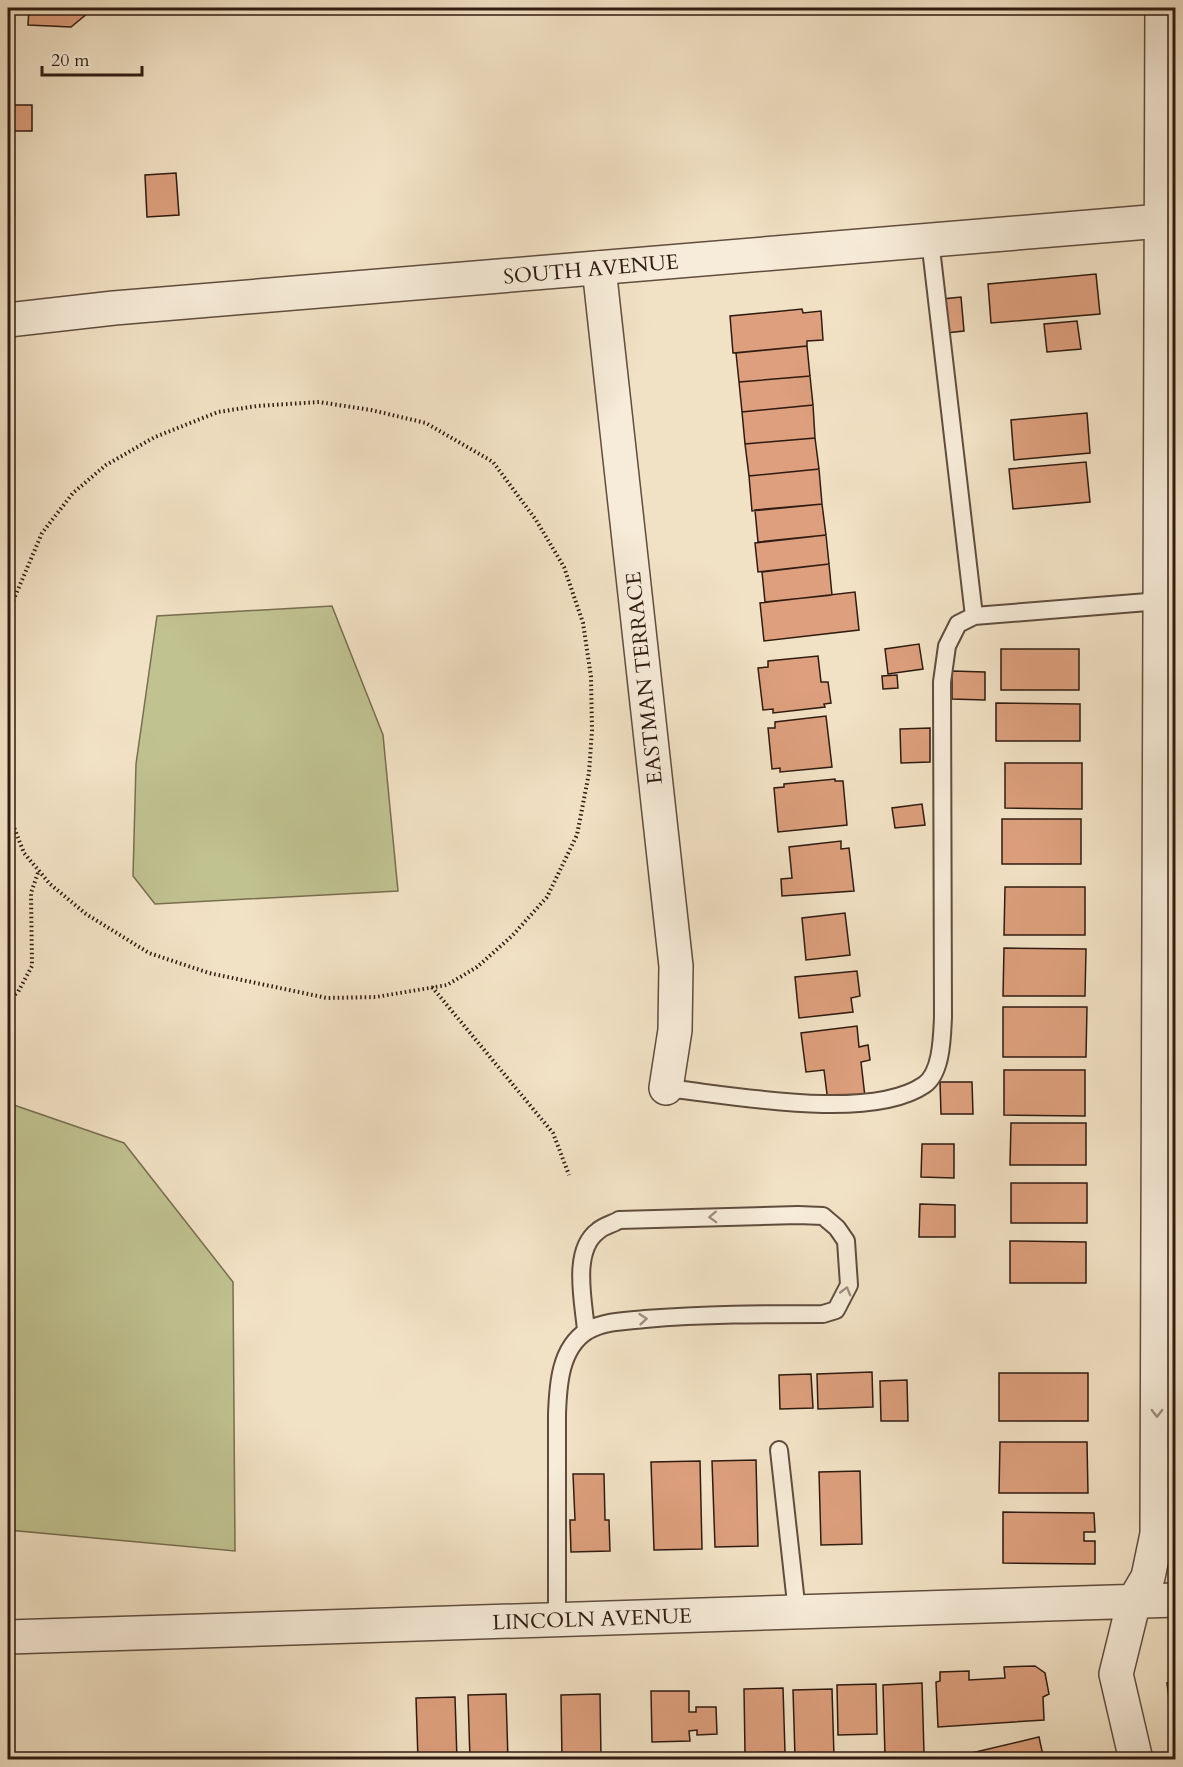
<svg xmlns="http://www.w3.org/2000/svg" width="1183" height="1767" font-family="Cardo,serif">
<rect width="100%" height="100%" fill="#f2e2c5"/>
<filter id="stains"><feTurbulence type="fractalNoise" baseFrequency=".00333" numOctaves="4"/><feColorMatrix values="0 0 0 0 .2 0 0 0 0 .09 0 0 0 0 .02 0 0 0 .5 -.17"/></filter>
<radialGradient id="worn" r=".72"><stop offset=".6" stop-color="#630" stop-opacity="0"/><stop offset="1" stop-color="#630" stop-opacity=".3"/></radialGradient>
<path fill="#c0c290" stroke="#786e50" stroke-width="1.5" d="M 332,606 L 383,735 L 398,891 L 155,904 L 133,876 L 136,764 L 157,616 Z
M 8,1103 L 124,1143 L 233,1282 L 235,1551 L 8,1530 Z"/>
<path fill="#dd9f7d" stroke="#2f1b11" stroke-width="1.5" d="M 29,8 L 94,8 L 71,27 L 28,25 Z
M 12,105 L 32,105 L 32,131 L 12,131 Z
M 176,173 L 179,215 L 147,217 L 145,175 Z
M 1096,274 L 1100,314 L 991,323 L 988,284 Z
M 961,297 L 964,331 L 946,333 L 942,299 Z
M 802,309 L 803,313 L 821,311 L 823,340 L 807,341 L 807,346 L 733,353 L 730,316 Z
M 1077,321 L 1081,349 L 1047,352 L 1044,324 Z
M 807,346 L 810,376 L 739,382 L 736,353 Z
M 810,376 L 813,405 L 742,412 L 739,382 Z
M 813,405 L 815,438 L 745,444 L 742,412 Z
M 1087,413 L 1090,453 L 1014,460 L 1011,420 Z
M 815,438 L 819,469 L 749,476 L 745,444 Z
M 1086,462 L 1090,502 L 1013,509 L 1009,469 Z
M 819,469 L 822,504 L 752,511 L 749,476 Z
M 822,504 L 826,535 L 758,542 L 755,510 Z
M 826,535 L 829,564 L 758,572 L 755,543 Z
M 829,564 L 832,595 L 765,602 L 762,572 Z
M 855,592 L 859,630 L 764,641 L 760,603 Z
M 919,644 L 923,669 L 888,674 L 885,649 Z
M 1001,649 L 1079,649 L 1079,690 L 1001,690 Z
M 818,656 L 821,682 L 828,682 L 831,703 L 824,704 L 825,707 L 773,713 L 773,709 L 763,710 L 758,668 L 768,667 L 768,661 Z
M 952,671 L 985,672 L 985,700 L 952,699 Z
M 897,675 L 898,688 L 883,689 L 882,676 Z
M 996,703 L 1080,704 L 1080,741 L 996,741 Z
M 826,716 L 832,767 L 780,772 L 780,768 L 772,769 L 768,728 L 775,728 L 775,722 Z
M 930,728 L 930,762 L 901,763 L 900,729 Z
M 1005,763 L 1082,763 L 1082,809 L 1005,808 Z
M 835,779 L 835,781 L 843,781 L 847,825 L 778,832 L 774,788 L 784,787 L 784,784 Z
M 922,804 L 925,825 L 895,828 L 892,808 Z
M 1002,819 L 1081,819 L 1081,864 L 1002,864 Z
M 841,841 L 841,849 L 849,848 L 854,891 L 782,896 L 781,879 L 792,878 L 789,847 Z
M 1005,887 L 1085,887 L 1085,935 L 1004,935 Z
M 845,913 L 850,955 L 806,960 L 802,918 Z
M 1004,948 L 1086,949 L 1085,996 L 1003,996 Z
M 857,971 L 860,996 L 851,998 L 853,1012 L 799,1018 L 795,977 Z
M 1003,1007 L 1087,1007 L 1086,1057 L 1003,1057 Z
M 857,1026 L 859,1047 L 868,1045 L 870,1060 L 861,1062 L 865,1097 L 828,1102 L 824,1070 L 806,1072 L 801,1033 Z
M 1004,1070 L 1085,1070 L 1085,1116 L 1004,1115 Z
M 940,1082 L 972,1082 L 973,1114 L 941,1114 Z
M 1011,1123 L 1086,1123 L 1086,1165 L 1010,1165 Z
M 922,1144 L 954,1144 L 954,1178 L 921,1177 Z
M 1011,1183 L 1087,1183 L 1087,1223 L 1011,1223 Z
M 920,1204 L 955,1205 L 955,1237 L 919,1237 Z
M 1010,1241 L 1086,1242 L 1086,1283 L 1010,1283 Z
M 872,1372 L 873,1407 L 818,1409 L 817,1374 Z
M 999,1373 L 1088,1373 L 1088,1421 L 999,1421 Z
M 811,1374 L 813,1408 L 780,1409 L 779,1375 Z
M 907,1380 L 908,1421 L 881,1421 L 880,1381 Z
M 1000,1442 L 1087,1442 L 1088,1493 L 999,1493 Z
M 756,1460 L 758,1546 L 715,1547 L 712,1461 Z
M 700,1461 L 702,1549 L 654,1550 L 651,1462 Z
M 860,1471 L 862,1544 L 821,1545 L 819,1472 Z
M 573,1474 L 604,1474 L 605,1520 L 609,1520 L 610,1551 L 571,1552 L 570,1520 L 575,1520 Z
M 1003,1512 L 1094,1513 L 1095,1532 L 1084,1532 L 1084,1541 L 1095,1541 L 1095,1564 L 1003,1563 Z
M 1035,1666 L 1045,1673 L 1049,1694 L 1043,1697 L 1044,1720 L 938,1727 L 936,1682 L 940,1681 L 940,1672 L 969,1671 L 969,1680 L 1005,1678 L 1004,1667 Z
M 1176,1682 L 1176,1757 L 1167,1683 Z
M 922,1683 L 924,1754 L 885,1756 L 883,1685 Z
M 876,1684 L 877,1734 L 838,1735 L 837,1685 Z
M 783,1688 L 785,1752 L 745,1753 L 744,1689 Z
M 832,1689 L 834,1757 L 795,1757 L 793,1690 Z
M 651,1691 L 689,1691 L 689,1712 L 696,1712 L 696,1707 L 716,1707 L 717,1734 L 697,1735 L 697,1730 L 689,1731 L 690,1741 L 652,1742 Z
M 506,1694 L 508,1760 L 470,1760 L 468,1695 Z
M 600,1694 L 601,1758 L 562,1759 L 561,1695 Z
M 455,1697 L 457,1760 L 418,1760 L 416,1698 Z
M 1039,1737 L 1044,1760 L 969,1760 L 967,1754 Z"/>
<g fill="none" stroke-linecap="round" stroke-linejoin="round">
<g stroke="#604d3e" stroke-width="20">
<path id="service" d="M 930,240 L 974,616
M 666,1088 C 731,1095 870,1122 924,1085 C 942,1073 942,1036 943,1017 L 942,682 L 947,646 L 958,624 L 974,616 L 1160,601
M 779,1450 L 797,1612
M 557,1620 L 557,1414 C 558,1385 560,1348 587,1331 C 604,1321 626,1321 645,1319 C 704,1314 763,1314 823,1314 L 836,1310 L 849,1285 L 846,1241 L 837,1228 L 823,1216 L 798,1215 L 619,1220 C 613,1224 603,1226 598,1231 C 571,1251 584,1303 586,1331"/>
</g>
<g stroke="#604d3e" stroke-width="36">
<path id="minor" d="M 599,268 L 676,966 L 675,1030 L 666,1088
M 8,1637 L 1176,1600
M 1136,1760 L 1116,1674 L 1134,1601 L 1148,1577 L 1157,1534 L 1162,8"/>
</g>
<g stroke="#604d3e" stroke-width="36">
<path id="tertiary" d="M 8,320 L 114,308 L 1161,221 L 1176,222"/>
</g>
<path stroke="#2f1b11" stroke-width="4" stroke-dasharray="1.5 3" stroke-linecap="butt" d="M 8,613 L 42,533 L 73,493 L 106,465 L 155,437 L 218,412 L 257,406 L 319,402 L 371,410 L 426,423 L 493,462 L 536,520 L 564,567 L 583,623 L 591,677 L 592,730 L 589,773 L 577,835 L 547,897 L 512,936 L 477,967 L 447,985 L 376,997 L 327,998 L 209,973 L 149,953 L 86,914 L 50,884 L 24,853 L 8,812
M 432,987 L 553,1133 L 569,1175
M 8,1000 L 18,992 L 32,966 L 31,893 L 39,870"/>
<use href="#service" stroke="#f7ecd9" stroke-width="16"/>
<use href="#minor" stroke="#f7ecd9" stroke-width="33"/>
<use href="#tertiary" stroke="#f7ecd9" stroke-width="33"/>
</g>
<defs><path id="oneway-chevron" d="M-2-3.5L2.5 0L-2 3.5" fill="none" stroke-width="1.6" stroke-linecap="round" stroke-linejoin="round" transform="scale(1.5)"/></defs>
<g stroke="#9d8e7f">
<use href="#oneway-chevron" transform="translate(713 1217) rotate(178)"/>
<use href="#oneway-chevron" transform="translate(846 1291) rotate(-74)"/>
<use href="#oneway-chevron" transform="translate(643 1319) rotate(-5)"/>
<use href="#oneway-chevron" transform="translate(1157 1413) rotate(90)"/>
</g>
<g text-anchor="middle" stroke-width="4.5" stroke-linejoin="round" paint-order="stroke">
<g font-size="21" fill="#2f1b11" stroke="#f7ecd9">
<text transform="translate(591 269) rotate(-5)" y="7">SOUTH AVENUE</text>
<text transform="translate(644 678) rotate(-96)" y="7">EASTMAN TERRACE</text>
<text transform="translate(592 1619) rotate(-2)" y="7">LINCOLN AVENUE</text>
</g>
</g>
<rect width="1183" height="1767" fill="none" stroke="#f2e2c5" stroke-width="30"/>
<rect x="9" y="9" width="1165" height="1749" fill="none" stroke="#2f1b11" stroke-width="3"/>
<rect x="15" y="15" width="1153" height="1737" fill="none" stroke="#2f1b11" stroke-width="1.5"/>
<path d="M42 66v9h100v-9" fill="none" stroke="#2f1b11" stroke-width="3"/>
<text x="51" y="66" font-size="18" fill="#2f1b11" stroke="#f7ecd9" stroke-width="4.5" paint-order="stroke">20 m</text>
<rect width="100%" height="100%" filter="url(#stains)"/>
<rect width="100%" height="100%" fill="url(#worn)"/>
</svg>
